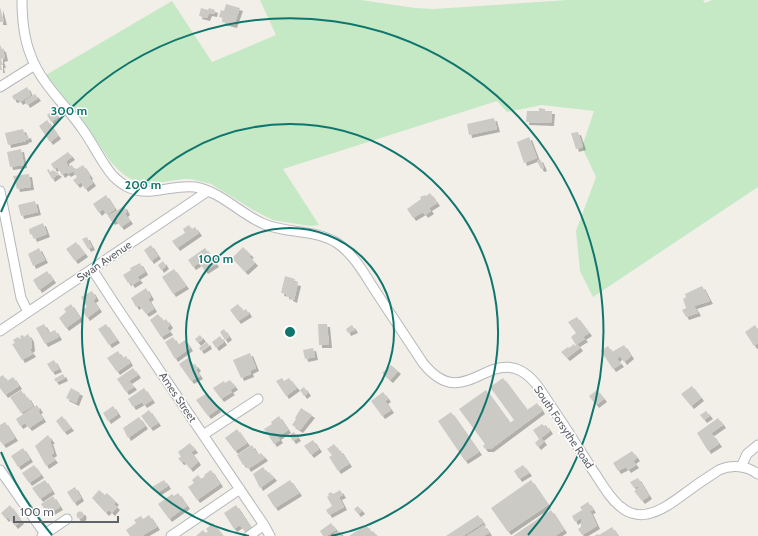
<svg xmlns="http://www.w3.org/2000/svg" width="758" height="536" font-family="Cabin,sans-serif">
<defs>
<filter id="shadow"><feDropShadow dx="3" dy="3" stdDeviation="0" flood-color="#0004"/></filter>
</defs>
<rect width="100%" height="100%" fill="#f1efe8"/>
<path fill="#c5e8c5" d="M 260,0 L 361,0 L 415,8 L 434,9 L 568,0 L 703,0 L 705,3 L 712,0 L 758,0 L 758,187 L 593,297 L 580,271 L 576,231 L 596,177 L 582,147 L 594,111 L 542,105 L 507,112 L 497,101 L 283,169 L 319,225 L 310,226 L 273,220 L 255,211 L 211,184 L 191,179 L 183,179 L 144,185 L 129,178 L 122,173 L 110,161 L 81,118 L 46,75 L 172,1 L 212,62 L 276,35 Z"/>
<path fill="#cccac5" filter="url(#shadow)" d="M 226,4 L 240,8 L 234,25 L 222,22 L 223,18 L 219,17 L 221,10 L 224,11 Z
M 0,7 L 4,22 L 0,22 Z
M 201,8 L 208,10 L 209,8 L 215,10 L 214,14 L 209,13 L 207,18 L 199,16 Z
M 0,45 L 2,49 L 3,49 L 5,58 L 1,59 L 3,65 L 1,65 L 2,70 L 0,70 Z
M 27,87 L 31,95 L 20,102 L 18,99 L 14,100 L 12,96 Z
M 35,94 L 38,98 L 27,105 L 25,101 Z
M 539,108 L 545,109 L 545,111 L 552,111 L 551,123 L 526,122 L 527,111 L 539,111 Z
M 53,110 L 58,117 L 51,122 L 47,115 Z
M 494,118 L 497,129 L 469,135 L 467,124 Z
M 47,120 L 58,136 L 50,142 L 39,126 Z
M 23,129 L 25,136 L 28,135 L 29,139 L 25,140 L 26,141 L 8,145 L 5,133 Z
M 578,132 L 583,147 L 576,149 L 571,133 Z
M 529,137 L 537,158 L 524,163 L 517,142 Z
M 21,149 L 24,165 L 10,167 L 7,152 Z
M 68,152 L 72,157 L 66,161 L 68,167 L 72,165 L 75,170 L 83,165 L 90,176 L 89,177 L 93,183 L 85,189 L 81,182 L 77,185 L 73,180 L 77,177 L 73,171 L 68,174 L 66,172 L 62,175 L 57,167 L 54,169 L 51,164 Z
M 540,159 L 544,168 L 541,169 L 537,161 Z
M 49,169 L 50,172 L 53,170 L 59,174 L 52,179 L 47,170 Z
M 29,174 L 31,187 L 17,189 L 13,176 Z
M 430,193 L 437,203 L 429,208 L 431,211 L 425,215 L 423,212 L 413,218 L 407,209 L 421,199 L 420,197 L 425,195 L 426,196 Z
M 106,195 L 115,209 L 107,215 L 103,209 L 99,213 L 93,204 Z
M 35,201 L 38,212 L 21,216 L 18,205 Z
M 124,206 L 127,212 L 125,214 L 130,221 L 121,227 L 116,220 L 112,222 L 108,216 Z
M 43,223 L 47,234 L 34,239 L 32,234 L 30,235 L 29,229 Z
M 189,225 L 192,229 L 195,227 L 199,233 L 177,248 L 172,241 L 185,233 L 183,229 Z
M 87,237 L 92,247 L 88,249 L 82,239 Z
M 76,242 L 85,254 L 75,261 L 66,249 Z
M 151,245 L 158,256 L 151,261 L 144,250 Z
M 243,247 L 251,255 L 249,256 L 255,263 L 245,272 L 232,258 Z
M 39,248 L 45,260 L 33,266 L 28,254 Z
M 205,248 L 216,264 L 205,271 L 199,263 L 193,267 L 188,260 Z
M 163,261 L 166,266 L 161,270 L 158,265 Z
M 140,263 L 145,272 L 137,277 L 140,280 L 132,285 L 130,282 L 128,283 L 123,275 L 131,270 L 130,268 Z
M 174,269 L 186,286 L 173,294 L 162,277 Z
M 47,271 L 53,280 L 39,290 L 33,280 Z
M 285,276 L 295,279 L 294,282 L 298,283 L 294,300 L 290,298 L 290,297 L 286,296 L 286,294 L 281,293 Z
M 702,286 L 710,301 L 694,306 L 698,313 L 686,317 L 682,310 L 686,308 L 683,299 L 686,297 L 685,294 Z
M 146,288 L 151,297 L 148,299 L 154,309 L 146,314 L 139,305 L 136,307 L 131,298 Z
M 92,291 L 96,298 L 93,300 L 99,309 L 87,318 L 82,310 L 87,307 L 81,297 Z
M 71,304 L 80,318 L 66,328 L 59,318 L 66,312 L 64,309 Z
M 238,304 L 243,311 L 246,309 L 249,314 L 238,321 L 230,310 Z
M 158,314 L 163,321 L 166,319 L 170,325 L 167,328 L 170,332 L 161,337 L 150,320 Z
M 577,317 L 589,333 L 583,337 L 585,339 L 577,344 L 580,348 L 567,358 L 561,352 L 568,347 L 569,348 L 574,344 L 575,346 L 577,344 L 576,345 L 571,337 L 576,333 L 568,322 Z
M 44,324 L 49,333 L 55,330 L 59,337 L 45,344 L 36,328 Z
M 106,324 L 117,340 L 109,345 L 98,329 Z
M 318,324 L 327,324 L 329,345 L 319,345 Z
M 352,325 L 355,330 L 348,333 L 346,329 Z
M 755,325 L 758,330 L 758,343 L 754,346 L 745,332 Z
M 224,329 L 229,337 L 225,340 L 220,332 Z
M 28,334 L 31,339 L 32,348 L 30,350 L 33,354 L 22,360 L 12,344 L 15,343 L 13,340 L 18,337 L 20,339 L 21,338 L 20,336 L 23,335 L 24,337 Z
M 200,335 L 203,339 L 198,343 L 195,339 Z
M 220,336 L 224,342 L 216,348 L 212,342 Z
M 173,337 L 178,345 L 185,340 L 190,348 L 175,359 L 165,342 Z
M 207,342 L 209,346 L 201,351 L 199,348 Z
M 624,345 L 631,356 L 624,362 L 620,356 L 617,359 L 621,364 L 613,369 L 601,351 L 608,346 L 612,352 Z
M 313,348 L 315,357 L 305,359 L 303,350 Z
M 118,351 L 122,358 L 126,356 L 130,363 L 117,372 L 107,358 Z
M 250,353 L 256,368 L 250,371 L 251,374 L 241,378 L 233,360 Z
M 188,358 L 192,365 L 195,364 L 198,368 L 196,370 L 200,376 L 191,381 L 179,364 Z
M 54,360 L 59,369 L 52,372 L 47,364 Z
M 391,365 L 398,371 L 390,380 L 382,373 Z
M 133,368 L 138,375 L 129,381 L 134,387 L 126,392 L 117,379 Z
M 63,374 L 65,378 L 56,382 L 54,379 Z
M 3,375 L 7,381 L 13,377 L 19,386 L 5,395 L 0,388 L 0,377 Z
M 282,378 L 284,381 L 289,378 L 297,388 L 286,396 L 276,381 Z
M 503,378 L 527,410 L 537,403 L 542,411 L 491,449 L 485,449 L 483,446 L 485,444 L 459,409 L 486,390 L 510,423 L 514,420 L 490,387 Z
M 230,380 L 235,387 L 230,390 L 232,392 L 221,399 L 213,388 L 224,381 L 225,383 Z
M 692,386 L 701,398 L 691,406 L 681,394 Z
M 304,387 L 308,393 L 304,396 L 300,390 Z
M 71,388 L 80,393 L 76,403 L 66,398 Z
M 144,388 L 152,400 L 144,405 L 142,402 L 133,407 L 128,399 Z
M 21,390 L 26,398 L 28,397 L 33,406 L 21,413 L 10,397 Z
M 597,390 L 604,399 L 596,405 L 589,396 Z
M 383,392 L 388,399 L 385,401 L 391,410 L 382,416 L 371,401 Z
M 207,393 L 218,409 L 208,416 L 196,400 Z
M 37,405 L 40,410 L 38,411 L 43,419 L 29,428 L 25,423 L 20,426 L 16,419 Z
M 113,406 L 118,414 L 108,421 L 103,413 Z
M 301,408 L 312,415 L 300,430 L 292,425 L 296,419 L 295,418 Z
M 149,410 L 158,423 L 150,428 L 141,416 Z
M 706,411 L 710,416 L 704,420 L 700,415 Z
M 451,412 L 479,452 L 465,461 L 438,421 Z
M 62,416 L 71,428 L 64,432 L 56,421 Z
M 279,416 L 288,430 L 278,437 L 280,440 L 274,444 L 264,429 L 272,424 L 271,422 Z
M 139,417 L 145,426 L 128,438 L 123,428 Z
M 718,418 L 723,425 L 710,434 L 711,435 L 712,434 L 719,444 L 708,451 L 697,433 Z
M 5,422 L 15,438 L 3,445 L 0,441 L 0,425 Z
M 542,424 L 544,426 L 546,425 L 550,431 L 541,438 L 544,442 L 538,447 L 535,443 L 539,439 L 533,430 Z
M 237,429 L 247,443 L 235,451 L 225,438 Z
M 294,432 L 298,438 L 293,441 L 289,435 Z
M 48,435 L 52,441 L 50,441 L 54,453 L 51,455 L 55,460 L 46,466 L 35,446 Z
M 313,440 L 319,449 L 311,455 L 304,446 Z
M 190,443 L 195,450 L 191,452 L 198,462 L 190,469 L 184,461 L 181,462 L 178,458 L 181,457 L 178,452 Z
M 334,444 L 339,451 L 340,450 L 349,464 L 338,471 L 329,457 L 332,455 L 327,449 Z
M 252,445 L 258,455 L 261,453 L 265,458 L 248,469 L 245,464 L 243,465 L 237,455 Z
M 23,448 L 30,459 L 18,467 L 11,456 Z
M 632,451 L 637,458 L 633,461 L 636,465 L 628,470 L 626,467 L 618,471 L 613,463 Z
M 34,465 L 41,475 L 29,483 L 22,473 Z
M 523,465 L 529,473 L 519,479 L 514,471 Z
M 263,467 L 267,473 L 269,472 L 274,478 L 260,488 L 253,474 Z
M 211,470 L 220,484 L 197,500 L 188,487 L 194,483 L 192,480 L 198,475 L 201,479 L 205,476 L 204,475 Z
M 638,478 L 649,496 L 642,501 L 634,491 L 639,488 L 638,486 L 634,488 L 630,482 Z
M 45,480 L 52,491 L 40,499 L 32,488 Z
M 164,480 L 168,486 L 157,493 L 152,487 Z
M 290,480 L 299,493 L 275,508 L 267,495 Z
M 531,480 L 548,505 L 508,532 L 491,508 Z
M 75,487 L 81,498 L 74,503 L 67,492 Z
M 99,490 L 105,495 L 107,493 L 116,502 L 114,504 L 117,507 L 112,513 L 109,510 L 106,513 L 92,498 Z
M 340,490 L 343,495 L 339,497 L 344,507 L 329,515 L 326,510 L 332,506 L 327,497 L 329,496 L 328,494 L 331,492 L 333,494 Z
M 178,493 L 187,506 L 169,519 L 158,504 L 172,494 L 174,496 Z
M 53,496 L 60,507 L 48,514 L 41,504 Z
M 588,502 L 593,510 L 590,511 L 597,526 L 582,535 L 578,529 L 581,527 L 581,522 L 582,521 L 581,518 L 575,522 L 572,516 L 582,510 L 580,507 Z
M 10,505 L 21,521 L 15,526 L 8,517 L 6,519 L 1,513 Z
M 236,505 L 251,528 L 245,532 L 240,525 L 234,529 L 224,513 Z
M 358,506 L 362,511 L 358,514 L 354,509 Z
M 551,510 L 564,530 L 555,536 L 513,536 Z
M76.5 515a3.5 3.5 0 1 1 7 0a3.5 3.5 0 1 1-7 0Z
M 149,515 L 157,527 L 143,535 L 144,536 L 130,536 L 126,530 L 136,523 L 134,520 L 141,516 L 143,519 Z
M 478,515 L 483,523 L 463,536 L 446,536 Z
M 213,523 L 223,536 L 196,536 L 203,530 L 206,533 L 208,531 L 206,529 Z
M 331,523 L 336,530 L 326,536 L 323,536 L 320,531 Z
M 366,525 L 371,532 L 373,531 L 377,536 L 349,536 Z
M 484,525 L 489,533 L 483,536 L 467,536 Z
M 612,527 L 618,536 L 594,536 L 598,534 L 599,535 Z
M 339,531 L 342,535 L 335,536 L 334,534 Z"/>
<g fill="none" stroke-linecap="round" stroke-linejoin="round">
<g stroke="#b5b8bc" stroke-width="11">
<path id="minor" d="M 22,0 C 22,19 24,39 31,56 C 41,84 67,106 83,130 C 94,145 101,162 113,176 C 118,181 123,185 130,188 C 151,197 173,184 195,187 C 222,192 240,214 264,224 C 287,234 315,229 337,243 C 355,255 366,277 378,295 C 393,318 408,340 423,363 C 462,412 486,352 521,371 C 534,378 541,391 549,403 C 564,425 578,447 592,469 C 601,482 609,498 621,507 C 628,513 638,516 647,514 C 663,511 678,498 691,489 C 700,482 710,476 719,470 C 732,464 747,466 758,474
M 0,87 L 35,65
M 0,191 L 21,298 L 28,312
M 92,269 L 116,306 L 264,525 L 270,536
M 0,331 L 208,191
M 203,435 L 258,399
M 741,467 L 747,454 L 758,445
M 0,470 L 45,534
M 42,536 L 67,519
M 171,536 L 240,489
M 249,536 L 264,525"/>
</g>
<use href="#minor" stroke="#fff" stroke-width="9"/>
</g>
<g fill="none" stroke="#0f766e" stroke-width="2">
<circle cx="290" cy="332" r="104"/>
<path d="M249 536A208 208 0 1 1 331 536"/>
<path d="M52 535A313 313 0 0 1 1 452M1 212A313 313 0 1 1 528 535"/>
</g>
<g text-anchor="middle" stroke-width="3" stroke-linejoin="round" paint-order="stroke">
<g font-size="11" fill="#5f6368" stroke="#fff">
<text transform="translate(104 261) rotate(-34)" y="4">Swan Avenue</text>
<text transform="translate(178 397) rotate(56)" y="4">Ames Street</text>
<text transform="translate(564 427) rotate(56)" y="4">South Forsythe Road</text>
</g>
</g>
<circle cx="290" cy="332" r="6" fill="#0f766e" stroke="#fff" stroke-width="2"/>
<g font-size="12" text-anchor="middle" font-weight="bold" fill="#0f766e" stroke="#fff" stroke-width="3" stroke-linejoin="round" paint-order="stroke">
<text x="69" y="115">300 m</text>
<text x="143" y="189">200 m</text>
<text x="216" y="263">100 m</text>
</g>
<path d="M14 516v6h104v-6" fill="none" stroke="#5f6368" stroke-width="2"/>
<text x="20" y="516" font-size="12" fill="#5f6368" stroke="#ffffff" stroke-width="3" paint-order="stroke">100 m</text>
</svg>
